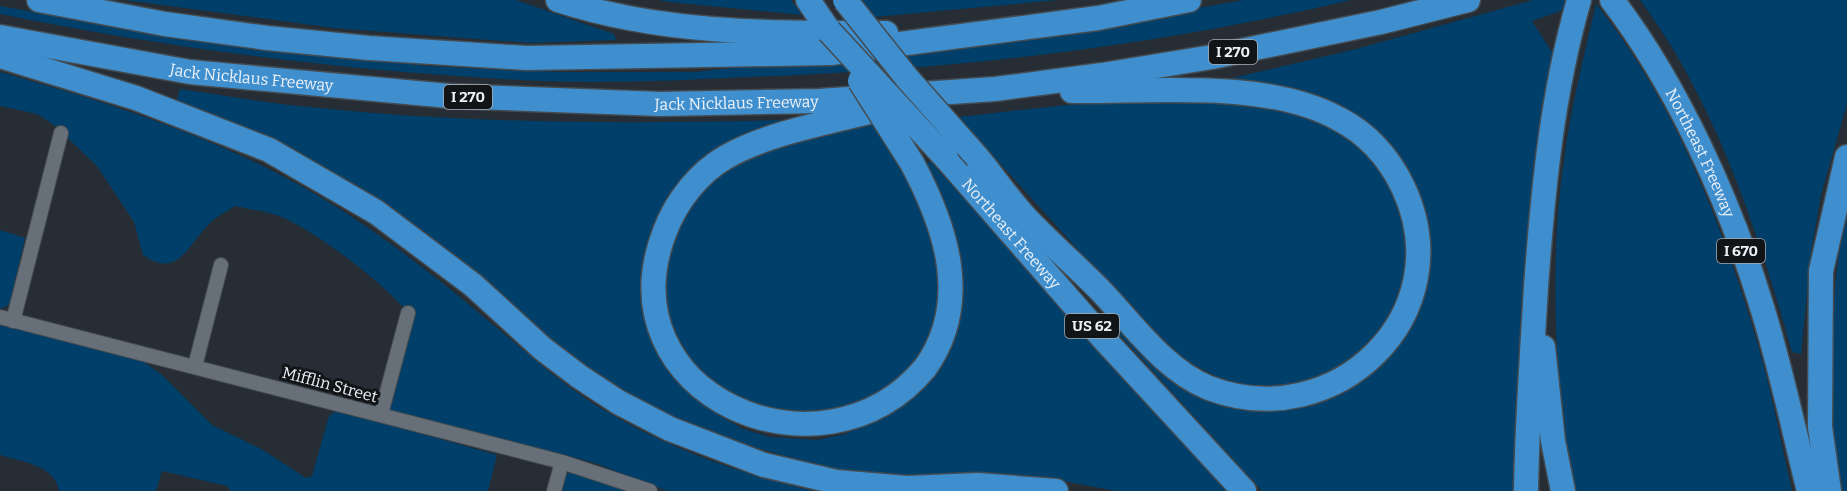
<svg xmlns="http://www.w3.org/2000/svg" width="1847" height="491" font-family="Bitter,serif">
<rect width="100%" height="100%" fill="#262d34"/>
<path fill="#003f69" d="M 124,0 L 516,0 L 614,34 L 616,40 L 530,43 L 334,28 Z
M 659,0 L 791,0 L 802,15 L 669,2 Z
M 861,0 L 1058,0 L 874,17 Z
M 1244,0 L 1351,0 C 1153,47 951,70 748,77 C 680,80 611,84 543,81 C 361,73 178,50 0,14 L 0,6 L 187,39 L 426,66 L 563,72 L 696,72 L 1095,26 Z
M 1533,0 L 1592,0 L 1532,21 L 1555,57 L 1516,491 L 1262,491 L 1103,317 L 1107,313 L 1199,390 L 1345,386 L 1422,282 L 1392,151 L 1228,85 L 1228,79 L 1356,49 Z
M 1640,0 L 1847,0 L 1847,104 L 1821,195 L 1811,253 L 1801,354 L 1792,352 C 1758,232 1716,102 1640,0 Z
M 1596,4 C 1673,100 1720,218 1755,335 C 1771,386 1780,439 1792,491 L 1571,491 C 1556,382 1548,270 1564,160 C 1571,107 1584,56 1596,4 Z
M 0,72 C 124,107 248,147 355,219 C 401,250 444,283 485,318 C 522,348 558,382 599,407 C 666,448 738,473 814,491 L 667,491 L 595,463 L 390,410 L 413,319 C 391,288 312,227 276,215 C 263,211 248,209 235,206 C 226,212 215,217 208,225 C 187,247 177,279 143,255 L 134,222 L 97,166 L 54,125 L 37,114 L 0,106 Z
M 180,89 C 227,96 274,104 320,108 C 475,124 630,124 785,120 L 786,126 L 768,130 L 655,235 L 668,365 L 688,392 L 710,410 L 743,429 L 770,437 L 817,440 L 845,434 L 885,416 L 908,400 L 928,379 L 955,317 L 920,163 L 931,162 L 1229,491 L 1116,491 L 1058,480 L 919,477 L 840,471 L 724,439 L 671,419 L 604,381 L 282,146 L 177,100 Z
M 1168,100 L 1285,108 L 1354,137 L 1391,185 L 1407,237 L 1405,275 L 1397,306 L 1367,346 L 1346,362 L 1324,375 L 1301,383 L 1272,387 L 1244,385 L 1218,377 L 1192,364 L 1162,341 L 1128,305 L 958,117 L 1066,105 Z
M 874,124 L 923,202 L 943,291 L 930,340 L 914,366 L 899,383 L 819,422 L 737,409 L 677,347 L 663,295 L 670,241 L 702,187 L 724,169 L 774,147 Z
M 1847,198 L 1847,491 L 1838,491 C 1826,394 1830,294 1847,198 Z
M 0,230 L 25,238 L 10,302 L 6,307 L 0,308 Z
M 0,325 L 135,356 L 161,374 L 212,425 L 263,450 L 306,478 L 312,476 L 329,416 L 338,410 L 497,455 L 488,491 L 231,491 L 227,486 L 162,471 L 156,491 L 59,491 C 55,465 22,462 0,455 Z
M 574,472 L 637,491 L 561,491 L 565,475 Z"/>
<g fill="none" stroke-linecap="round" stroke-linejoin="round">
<g stroke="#444b50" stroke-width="16">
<path id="street" d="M 0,317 L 562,462 L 650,491
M 13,321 L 61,133
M 195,366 L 221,265
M 381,414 L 408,313
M 554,491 L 562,462"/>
</g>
<g stroke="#444b50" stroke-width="27">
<g id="highway">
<path d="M 39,0 L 165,24 L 267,38 L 369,48 L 527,58 L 831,53 L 1098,18 L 1189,0"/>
<path d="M 558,0 C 665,35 775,33 886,33"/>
<path d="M 808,0 L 829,31"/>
<path id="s1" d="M 1612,0 C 1677,85 1729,200 1760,301 C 1780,363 1793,428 1809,491"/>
<path id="s2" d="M 0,37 L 190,72 L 449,96 L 660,104 L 819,101 L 995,89 L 1102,75 L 1212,57 L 1381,22 L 1468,0"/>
<path d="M 0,56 L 136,98 L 269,150 L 376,212 L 473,285 L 543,349 L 580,377 L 618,402 L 670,429 L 764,465 L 836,482 L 907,488 L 978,485 L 1056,491"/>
<path d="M 889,107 C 837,121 772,131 726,157 C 698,173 676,202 665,231 C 601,395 822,491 925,368 C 972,302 946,227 912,163"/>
<path d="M 977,157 C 994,177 1009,200 1027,219 C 1050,243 1075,265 1099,289 C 1132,323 1164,370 1209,388 C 1335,436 1463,314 1403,187 C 1389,158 1368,134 1339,119 C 1267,79 1153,92 1072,91"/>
<path id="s3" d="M 946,158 L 1102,337 L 1244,491"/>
<path d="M 1543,347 L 1553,441 L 1563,491"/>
<path d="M 1526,491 C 1527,423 1532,355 1536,287 C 1543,190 1552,94 1579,0"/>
<path d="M 1829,491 L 1820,427 L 1821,271 L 1847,157"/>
</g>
</g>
<use href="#street" stroke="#677078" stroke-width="14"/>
<use href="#highway" stroke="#3f8fcf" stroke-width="24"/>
<g stroke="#444b50" stroke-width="27" stroke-linecap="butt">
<path id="highway-bridge" d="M 845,0 L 907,78 L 977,157
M 829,31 L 946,158
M 860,81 L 912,163"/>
</g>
<use href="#highway-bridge" stroke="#3f8fcf" stroke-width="24"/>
</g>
<g text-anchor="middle" stroke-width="6" stroke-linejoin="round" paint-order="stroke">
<g fill="#121518" stroke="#abafb3" stroke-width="1.5">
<rect x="1209" y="40" width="48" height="24" rx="4.5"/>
<rect x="444" y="85" width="48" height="24" rx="4.5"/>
<rect x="1717" y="239" width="48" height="24" rx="4.5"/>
<rect x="1065" y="314" width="54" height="24" rx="4.5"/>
</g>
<g font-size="15" font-weight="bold" fill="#ecf1f6">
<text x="1233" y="57">I 270</text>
<text x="468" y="102">I 270</text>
<text x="1741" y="256">I 670</text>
<text x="1092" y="331">US 62</text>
</g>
<g font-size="16" fill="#ecf1f6" stroke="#121518">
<text dy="6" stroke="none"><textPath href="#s2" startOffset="255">Jack Nicklaus Freeway</textPath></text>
<text dy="6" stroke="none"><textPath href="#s2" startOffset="741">Jack Nicklaus Freeway</textPath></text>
<text dy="6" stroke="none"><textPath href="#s1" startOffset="177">Northeast Freeway</textPath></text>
<text dy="6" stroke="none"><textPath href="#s3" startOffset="100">Northeast Freeway</textPath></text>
<text transform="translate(330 384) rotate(15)" y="6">Mifflin Street</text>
</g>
</g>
</svg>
